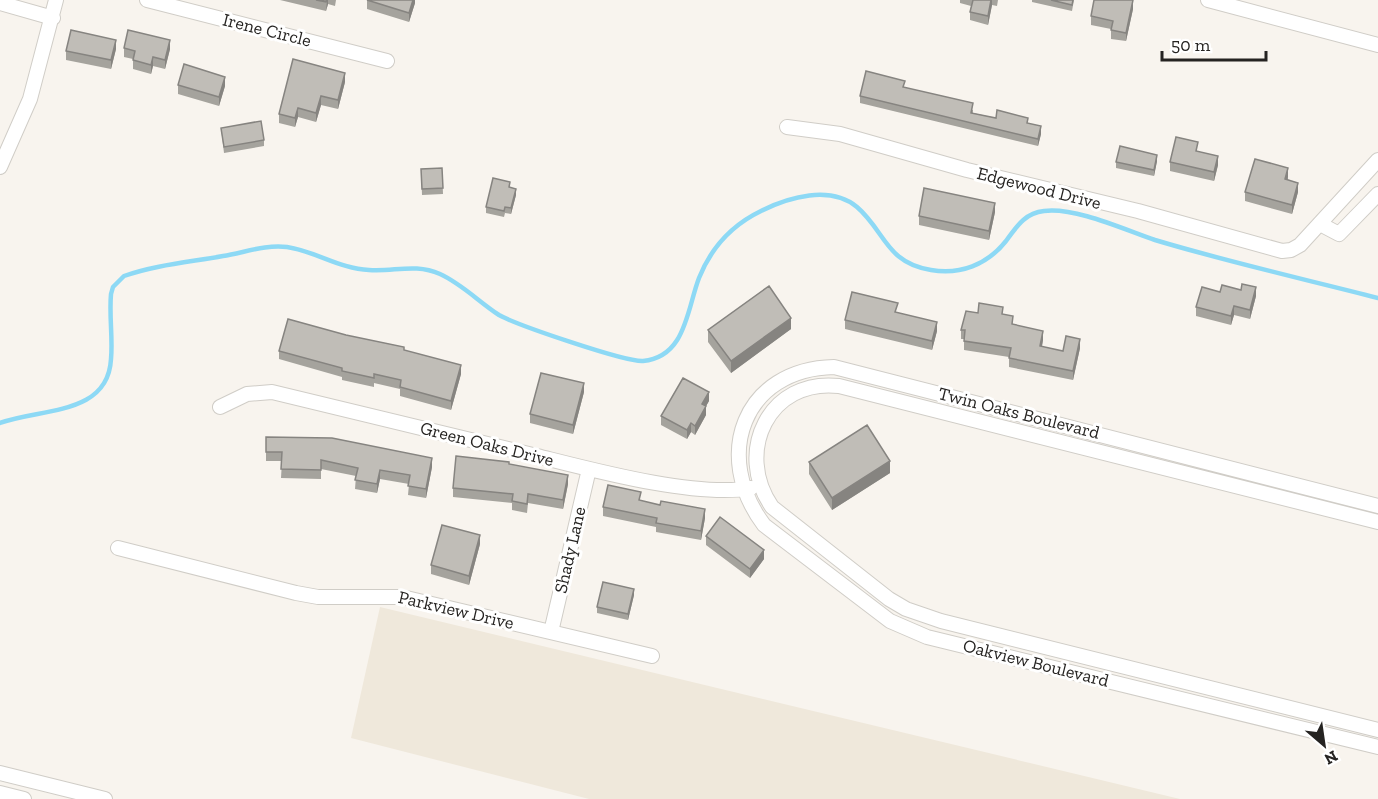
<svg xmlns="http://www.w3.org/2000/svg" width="1378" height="799" font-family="'Zilla Slab',serif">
<rect width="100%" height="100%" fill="#f8f4ee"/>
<path fill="#efe8db" d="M 380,607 L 1180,799 L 589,799 L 351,738 Z"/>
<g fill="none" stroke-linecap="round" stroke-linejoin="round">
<path stroke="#8dd9f5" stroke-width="4.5" d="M 0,423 C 40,408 108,416 111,359 C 113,338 109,316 111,294 L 113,287 L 124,276 C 155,265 190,262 223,256 C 243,253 266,244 287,247 C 315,251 340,269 369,270 C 394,272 415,263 440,274 C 462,284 479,302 499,315 C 517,325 625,362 643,361 C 686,357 687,309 699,278 C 711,248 732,225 761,211 C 789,197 830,185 857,207 C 885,231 886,263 931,270 C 960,275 987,265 1006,241 C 1017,226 1025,213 1044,211 C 1076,207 1125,230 1155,240 C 1228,262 1304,279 1378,298"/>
<g stroke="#d0cdc7" stroke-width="16">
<path id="minor" d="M 147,0 L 387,61
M 1208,0 L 1378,45
M 0,3 L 53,18
M 787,127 L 840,134 L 967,170 L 1138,211 L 1282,251 L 1291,250 L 1300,245 L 1378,160
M 0,167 L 30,99 L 56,0
M 1320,224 L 1339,234 L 1378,194
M 220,407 L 247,394 L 272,392 C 360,413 448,434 537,456 C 593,470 696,498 751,488
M 1378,506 L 834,367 C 743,369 712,456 764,525 L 890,621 L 927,637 L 1378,747
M 1378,522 L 839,386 C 769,378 734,452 772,507 L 889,599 L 906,609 L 941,621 L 1378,730
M 118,548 L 296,593 L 318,597 L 402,597 L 652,656
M 551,632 L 589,469
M 0,773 L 105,799
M 0,793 L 24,799"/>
</g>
<use href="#minor" stroke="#fff" stroke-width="14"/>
</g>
<path fill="#a5a39d" d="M 280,0 L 336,0 L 335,6 L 328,4 L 326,11 Z
M 367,0 L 415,0 L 415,3 L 409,22 L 367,9 Z
M 960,0 L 998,0 L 997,6 L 992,5 L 988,25 L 970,20 L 970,12 L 971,6 L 960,3 Z
M 1032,0 L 1074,0 L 1072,11 L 1032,2 Z
M 1133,9 L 1126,41 L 1111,39 L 1111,29 L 1091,25 L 1091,16 Z
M 124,48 L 170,49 L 165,69 L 153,66 L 151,74 L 133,69 L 133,59 L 124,57 Z
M 116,49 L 111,69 L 66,60 L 66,51 Z
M 345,82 L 338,109 L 321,105 L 316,122 L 298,117 L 295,127 L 279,123 L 279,114 Z
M 178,85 L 225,86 L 219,106 L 178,94 Z
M 905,88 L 973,110 L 973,113 L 996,118 L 1028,123 L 1041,134 L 1038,146 L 860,103 L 860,96 Z
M 221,128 L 264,140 L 264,146 L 224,153 Z
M 1198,152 L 1218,165 L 1214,181 L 1170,171 L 1170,162 Z
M 1157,161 L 1154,176 L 1116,168 L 1116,162 Z
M 442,168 L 443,194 L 422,195 L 421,169 Z
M 1288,177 L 1288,180 L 1298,192 L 1292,214 L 1245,201 L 1245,192 Z
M 510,187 L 516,195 L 511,214 L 505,213 L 504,217 L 486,213 L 486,207 Z
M 995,212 L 989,240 L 919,225 L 919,216 Z
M 1220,292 L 1256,296 L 1250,319 L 1234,315 L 1231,325 L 1196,316 L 1196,307 Z
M 978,313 L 1003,314 L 1013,324 L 1043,340 L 1042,347 L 1063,351 L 1080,348 L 1073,380 L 1009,367 L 1009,357 L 964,350 L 964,339 L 961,339 L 961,330 Z
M 845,320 L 937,331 L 932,350 L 845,329 Z
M 791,329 L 731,373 L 708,342 L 708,330 Z
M 346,335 L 404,350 L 461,374 L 451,410 L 400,396 L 400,389 L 374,383 L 374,387 L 342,380 L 342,377 L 279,359 L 279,351 Z
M 584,392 L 573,434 L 530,423 L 530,414 Z
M 709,401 L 706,406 L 706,415 L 695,435 L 691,432 L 687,439 L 661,425 L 661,416 Z
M 266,437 L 432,467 L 426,498 L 408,495 L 409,484 L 380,479 L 377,493 L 355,489 L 356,476 L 321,469 L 321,479 L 281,478 L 282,461 L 266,461 Z
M 809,462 L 890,473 L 832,510 L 809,474 Z
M 509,464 L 568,484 L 563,509 L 528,503 L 527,513 L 512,510 L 512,503 L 453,497 L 453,488 Z
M 641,501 L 705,518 L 701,540 L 656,532 L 656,527 L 603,516 L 603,507 Z
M 706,536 L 764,559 L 750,578 L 706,545 Z
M 480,544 L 469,585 L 431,574 L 431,565 Z
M 634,595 L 628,620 L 597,613 L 597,607 Z"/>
<path fill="#868480" d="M 327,0 L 328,0 L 328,4 L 326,11 Z
M 413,0 L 415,0 L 415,3 L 409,22 L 409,13 Z
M 991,0 L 992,0 L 992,5 L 988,25 L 988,16 Z
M 1133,0 L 1133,9 L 1126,41 L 1126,33 Z
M 116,40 L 116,49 L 111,69 L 111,60 Z
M 170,40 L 170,49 L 165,69 L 165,60 Z
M 153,57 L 153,66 L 151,74 L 151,65 Z
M 345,73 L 345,82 L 338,109 L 338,100 Z
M 225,77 L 225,86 L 219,106 L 219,97 Z
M 321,96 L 321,105 L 316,122 L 316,113 Z
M 298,108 L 298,117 L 295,127 L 295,118 Z
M 1041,126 L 1041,134 L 1038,146 L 1038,139 Z
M 1157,155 L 1157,161 L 1154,176 L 1154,170 Z
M 1218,156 L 1218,165 L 1214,181 L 1214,172 Z
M 1288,168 L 1288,177 L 1285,188 L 1285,179 Z
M 1298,183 L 1298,192 L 1292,214 L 1292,205 Z
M 516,189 L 516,195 L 511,214 L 511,208 Z
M 995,203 L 995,212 L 989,240 L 989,231 Z
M 1256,287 L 1256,296 L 1250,319 L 1250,310 Z
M 1234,306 L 1234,315 L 1231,325 L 1231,316 Z
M 791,318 L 791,329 L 731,373 L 731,361 Z
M 937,322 L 937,331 L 932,350 L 932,341 Z
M 1043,331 L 1043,340 L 1040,355 L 1040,346 Z
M 1080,339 L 1080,348 L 1073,380 L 1073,371 Z
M 461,365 L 461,374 L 451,410 L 451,401 Z
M 584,383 L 584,392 L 573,434 L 573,425 Z
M 709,392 L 709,401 L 702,413 L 702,404 Z
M 706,406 L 706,415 L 695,435 L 695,426 Z
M 691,423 L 691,432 L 687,439 L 687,430 Z
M 432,458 L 432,467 L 426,498 L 426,489 Z
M 890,461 L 890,473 L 832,510 L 832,498 Z
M 380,470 L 380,479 L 377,493 L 377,484 Z
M 568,475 L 568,484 L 563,509 L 563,500 Z
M 705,509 L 705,518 L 701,540 L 701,531 Z
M 480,535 L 480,544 L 469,585 L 469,576 Z
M 764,550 L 764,559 L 750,578 L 750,569 Z
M 634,589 L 634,595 L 628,620 L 628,614 Z"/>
<path fill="#c0bdb7" stroke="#868480" stroke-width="1.5" d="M 316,0 L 327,0 L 326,2 Z
M 367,0 L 413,0 L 409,13 Z
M 973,0 L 991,0 L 988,16 L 970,12 Z
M 1051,0 L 1073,0 L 1072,5 Z
M 1094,0 L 1133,0 L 1126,33 L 1111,30 L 1113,21 L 1091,16 Z
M 71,30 L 116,40 L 111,60 L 66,51 Z
M 128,30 L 170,40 L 165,60 L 153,57 L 151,65 L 133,60 L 135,51 L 124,48 Z
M 293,59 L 345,73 L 338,100 L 321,96 L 316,113 L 298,108 L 295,118 L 279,114 Z
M 184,64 L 225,77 L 219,97 L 178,85 Z
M 866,71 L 905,81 L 903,87 L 973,103 L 971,113 L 996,118 L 997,110 L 1028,118 L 1027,123 L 1041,126 L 1038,139 L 860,96 Z
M 261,121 L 264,140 L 224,147 L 221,128 Z
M 1176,137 L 1198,142 L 1196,151 L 1218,156 L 1214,172 L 1170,162 Z
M 1120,146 L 1157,155 L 1154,170 L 1116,162 Z
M 1255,159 L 1288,168 L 1285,179 L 1298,183 L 1292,205 L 1245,192 Z
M 442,168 L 443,188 L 422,189 L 421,169 Z
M 493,178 L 510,182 L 509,187 L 516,189 L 511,208 L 505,207 L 504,211 L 486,207 Z
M 924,188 L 995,203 L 989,231 L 919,216 Z
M 1242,284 L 1256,287 L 1250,310 L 1234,306 L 1231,316 L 1196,307 L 1202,287 L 1220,292 L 1222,285 L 1241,290 Z
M 769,286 L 791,318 L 731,361 L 708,330 Z
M 852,292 L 898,303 L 895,312 L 937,322 L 932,341 L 845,320 Z
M 979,303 L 1003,307 L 1002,314 L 1013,316 L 1012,324 L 1043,331 L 1040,346 L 1063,351 L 1066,336 L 1080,339 L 1073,371 L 1009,358 L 1011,348 L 964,341 L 965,330 L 961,330 L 966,311 L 978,313 Z
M 288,319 L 346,335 L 404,347 L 404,350 L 461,365 L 451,401 L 400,387 L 401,380 L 374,374 L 374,378 L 342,371 L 342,368 L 279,351 Z
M 541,373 L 584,383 L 573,425 L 530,414 Z
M 683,378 L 709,392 L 702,404 L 706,406 L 695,426 L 691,423 L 687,430 L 661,416 Z
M 867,425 L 890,461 L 832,498 L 809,462 Z
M 266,437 L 332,438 L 432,458 L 426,489 L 408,486 L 410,475 L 380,470 L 377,484 L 355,480 L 358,468 L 321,460 L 321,470 L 281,469 L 282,452 L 266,452 Z
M 456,456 L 509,462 L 509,464 L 568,475 L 563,500 L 528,494 L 527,504 L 512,501 L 513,494 L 453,488 Z
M 608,485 L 641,492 L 639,500 L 660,505 L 661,501 L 705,509 L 701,531 L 656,523 L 657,518 L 603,507 Z
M 720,517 L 764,550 L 750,569 L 706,536 Z
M 442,525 L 480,535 L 469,576 L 431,565 Z
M 603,582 L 634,589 L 628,614 L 597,607 Z"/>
<g text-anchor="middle" stroke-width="6" stroke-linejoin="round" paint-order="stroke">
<g font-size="18" fill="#252321" stroke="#fff">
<text transform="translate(267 30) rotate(14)" y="6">Irene Circle</text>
<text transform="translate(1039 188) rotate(14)" y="6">Edgewood Drive</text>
<text transform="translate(1019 413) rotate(14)" y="6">Twin Oaks Boulevard</text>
<text transform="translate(487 444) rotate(14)" y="6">Green Oaks Drive</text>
<text transform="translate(570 550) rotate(-77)" y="6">Shady Lane</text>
<text transform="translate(456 610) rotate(13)" y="6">Parkview Drive</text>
<text transform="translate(1036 663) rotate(14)" y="6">Oakview Boulevard</text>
</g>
</g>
<g transform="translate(1324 745) rotate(151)" stroke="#ffffff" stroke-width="4.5" paint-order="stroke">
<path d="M0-4.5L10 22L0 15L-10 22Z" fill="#252321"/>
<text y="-9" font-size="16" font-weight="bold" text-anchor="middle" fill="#252321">N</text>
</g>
<path d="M1162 51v9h104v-9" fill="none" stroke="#252321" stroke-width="3"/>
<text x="1171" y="51" font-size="18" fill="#252321" stroke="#ffffff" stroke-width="4.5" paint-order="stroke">50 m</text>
</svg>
